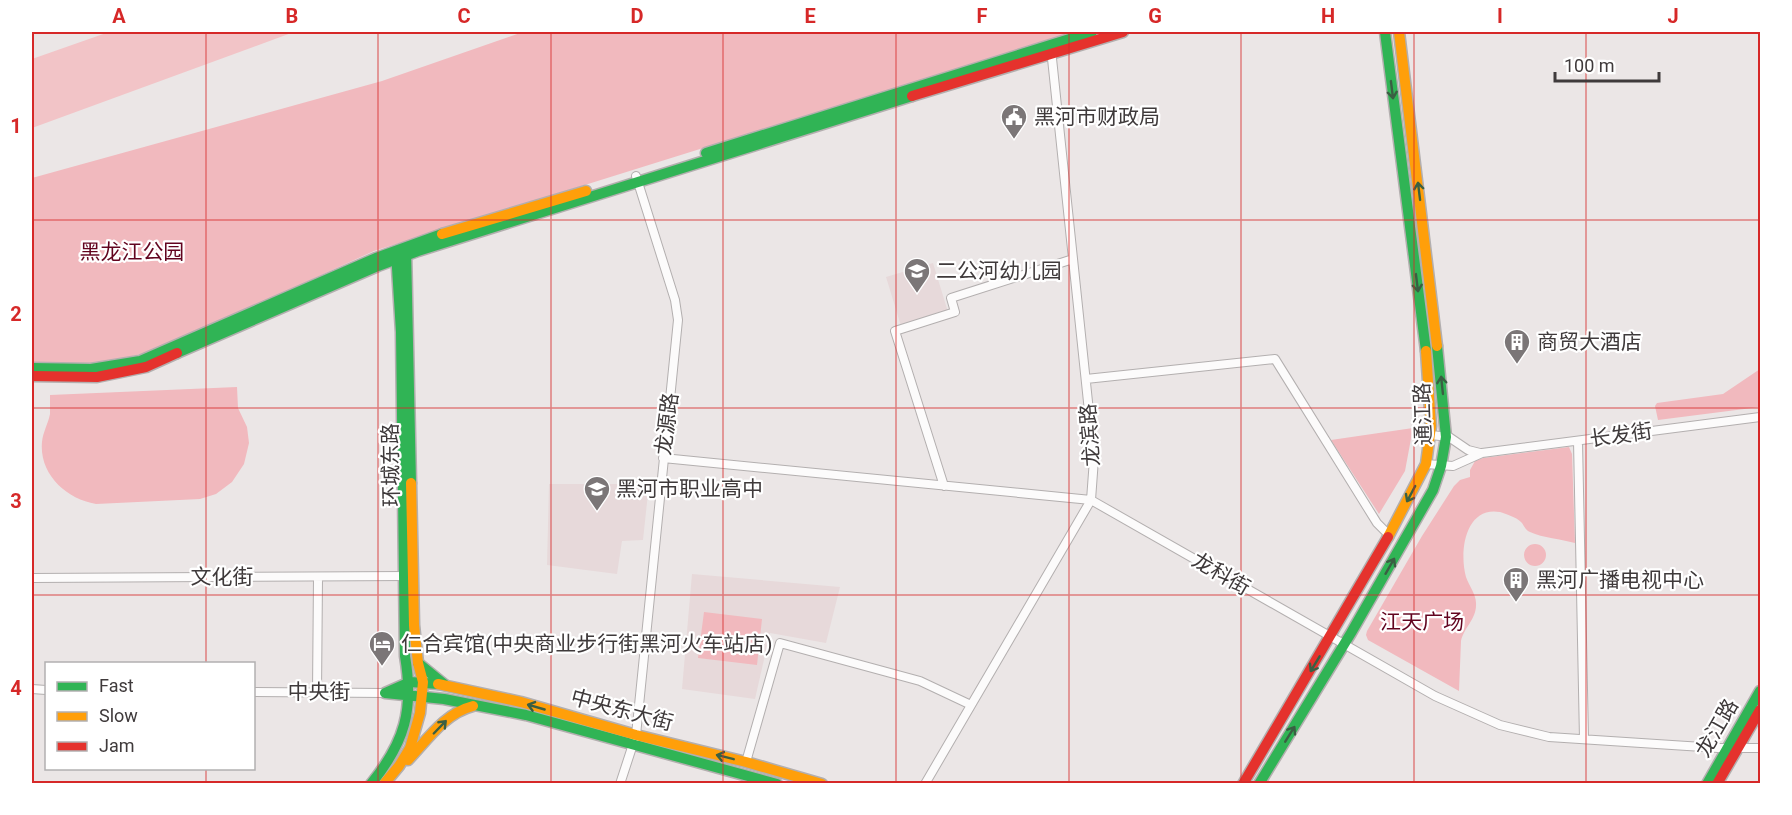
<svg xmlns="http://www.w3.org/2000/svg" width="1792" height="815" font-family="Roboto,'Noto Sans SC',sans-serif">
<rect width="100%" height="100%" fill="#ebe6e6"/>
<path fill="#e7d9da" d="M 933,263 L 948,312 L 901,326 L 886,277 Z
M 549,484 L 649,484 L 643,540 L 622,541 L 617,574 L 547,565 Z
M 692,574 L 840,587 L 826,643 L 770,633 L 755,699 L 682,689 Z"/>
<path fill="#f1b9be" d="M 523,32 L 1074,32 L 374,251 L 155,351 L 105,362 L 70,365 L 32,363 L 32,178 L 382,81 Z
M 1760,369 L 1760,407 L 1658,420 L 1655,406 L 1657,403 L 1723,394 Z
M 237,387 L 238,408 L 247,427 L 249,443 L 244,464 L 232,482 L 216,494 L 200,499 L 96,504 C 66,499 39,474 42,442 C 43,432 48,424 50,414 C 50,408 50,402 50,395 Z
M 1413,428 L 1405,471 L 1379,514 L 1331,440 Z
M 1569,447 L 1572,454 L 1575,543 C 1561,539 1543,538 1530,532 C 1525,530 1524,525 1521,522 C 1516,517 1506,514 1500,512 C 1465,506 1459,552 1466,577 C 1469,586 1476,594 1476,603 C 1477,619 1464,627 1461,641 L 1459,691 L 1368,640 L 1366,635 L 1367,631 L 1422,536 L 1454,486 L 1460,480 L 1470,477 L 1470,470 L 1475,461 L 1483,458 Z
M1524 555a11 11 0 1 1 22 0a11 11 0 1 1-22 0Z
M 704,612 L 762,619 L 757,665 L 698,658 Z"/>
<path fill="#f2c4c7" d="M 109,32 L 294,32 L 32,128 L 32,59 Z"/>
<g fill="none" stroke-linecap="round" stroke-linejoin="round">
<g stroke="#b3afaf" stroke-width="10">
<path id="street" d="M 1086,379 L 1275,359 L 1377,523 L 1389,535
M 1431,435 L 1449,437 L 1468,450 L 1480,453
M 1578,441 L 1584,739
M 663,458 L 1091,500 L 1435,696 L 1500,725 L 1549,737 L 1718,748 L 1760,748
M 1426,464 L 1453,466 L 1482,453 L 1760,417
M 944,486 L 895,331 L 955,312 L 951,298 L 1073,259
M 32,578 L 408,576
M 32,689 L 46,690
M 254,692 L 385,693
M 317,692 L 318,578
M 746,762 L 780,643 L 920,681 L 971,705
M 620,784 L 636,735 L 678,320 L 675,300 L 636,176
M 925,784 L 1091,500 L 1094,459 L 1051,49"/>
</g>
<g stroke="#b3afaf" stroke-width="13">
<path id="fast" d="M 1385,32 L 1426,351
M 706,153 L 1092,32
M 406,249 L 411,483
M 177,353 L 378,266 L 418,251 L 912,96
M 32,368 L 91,369 L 140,361 L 376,258 L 442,234
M 418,663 L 445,685
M 438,684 L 410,682 L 385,693 L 444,699 L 526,715 L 777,784
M 371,784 C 405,742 414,710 405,656 L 401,332 L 396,252
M 1259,784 L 1351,633 L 1433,490 L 1441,466 L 1446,437 L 1437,346
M 1707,784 L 1760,691"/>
</g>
<g stroke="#b3afaf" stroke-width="13">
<path id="slow" d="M 1399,32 L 1437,346
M 442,234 L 586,191
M 1388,537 L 1426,464 L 1431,426 L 1426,351
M 438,684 L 521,702 L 636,735 L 746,762 L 822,784
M 408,760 C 427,740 445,713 473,706
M 384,784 L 399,766 L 410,748 L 420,713 L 423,682 L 418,663 L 414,625 L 411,483"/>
</g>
<g stroke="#b3afaf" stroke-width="13">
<path id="jam" d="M 912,96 L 1123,32
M 32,376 L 97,377 L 146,367 L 177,353
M 1243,784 L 1388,537
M 1717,784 L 1760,710"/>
</g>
<use href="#street" stroke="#fcfbfb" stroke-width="8"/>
<use href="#fast" stroke="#30b455" stroke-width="10"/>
<use href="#slow" stroke="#ff9f0a" stroke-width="10"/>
<use href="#jam" stroke="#e5322d" stroke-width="10"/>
</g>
<defs><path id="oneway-shaft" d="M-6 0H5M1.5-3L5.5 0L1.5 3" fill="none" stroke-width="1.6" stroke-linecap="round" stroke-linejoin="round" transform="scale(1.5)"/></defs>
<g stroke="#3a5f43">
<use href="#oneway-shaft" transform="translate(1392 90) rotate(83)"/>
<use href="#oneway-shaft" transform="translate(1419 191) rotate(-97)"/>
<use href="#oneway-shaft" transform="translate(1417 283) rotate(83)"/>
<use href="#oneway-shaft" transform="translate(1442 385) rotate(-96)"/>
<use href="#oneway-shaft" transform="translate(1411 494) rotate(118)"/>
<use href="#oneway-shaft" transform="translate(1390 566) rotate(-60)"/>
<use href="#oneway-shaft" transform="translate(1315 664) rotate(121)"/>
<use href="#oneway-shaft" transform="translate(536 707) rotate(-164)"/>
<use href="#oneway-shaft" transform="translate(440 727) rotate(-46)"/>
<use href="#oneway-shaft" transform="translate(1290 734) rotate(-58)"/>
<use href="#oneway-shaft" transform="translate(725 757) rotate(-166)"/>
</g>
<path fill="none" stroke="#d62828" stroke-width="1.5" stroke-opacity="0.55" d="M 206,32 L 206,664M 378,32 L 378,784M 551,32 L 551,784M 723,32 L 723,784M 896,32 L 896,784M 1069,32 L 1069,784M 1241,32 L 1241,784M 1414,32 L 1414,784M 1586,32 L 1586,784M 32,220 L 1760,220M 32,408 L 1760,408M 32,595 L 1760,595M 206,768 L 206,784"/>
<defs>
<g id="civic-pin" transform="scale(1.35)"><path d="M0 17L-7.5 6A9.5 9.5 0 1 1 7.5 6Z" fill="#7b7677" stroke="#fff"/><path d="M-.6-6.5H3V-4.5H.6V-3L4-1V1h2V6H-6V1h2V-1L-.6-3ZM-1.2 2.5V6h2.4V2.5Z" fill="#fff"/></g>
<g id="school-pin" transform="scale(1.35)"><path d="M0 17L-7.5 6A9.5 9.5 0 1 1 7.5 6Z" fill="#7b7677" stroke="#fff"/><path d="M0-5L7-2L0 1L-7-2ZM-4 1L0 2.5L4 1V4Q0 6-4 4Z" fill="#fff"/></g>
<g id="building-pin" transform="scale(1.35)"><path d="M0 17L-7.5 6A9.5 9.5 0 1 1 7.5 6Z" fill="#7b7677" stroke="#fff"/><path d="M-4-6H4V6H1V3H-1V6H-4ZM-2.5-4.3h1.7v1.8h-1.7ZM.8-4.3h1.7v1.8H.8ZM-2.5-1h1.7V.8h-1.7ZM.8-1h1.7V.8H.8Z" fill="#fff"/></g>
<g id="hotel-pin" transform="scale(1.35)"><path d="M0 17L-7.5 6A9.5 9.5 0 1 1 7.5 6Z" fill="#7b7677" stroke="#fff"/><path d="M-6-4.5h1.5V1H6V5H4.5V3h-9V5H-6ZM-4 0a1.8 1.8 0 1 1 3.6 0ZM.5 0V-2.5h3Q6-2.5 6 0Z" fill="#fff"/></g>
</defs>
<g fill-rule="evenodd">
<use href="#civic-pin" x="1014" y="117"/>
<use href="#school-pin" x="917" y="271"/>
<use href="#building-pin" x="1517" y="342"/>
<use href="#school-pin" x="597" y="489"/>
<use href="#building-pin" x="1516" y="580"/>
<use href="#hotel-pin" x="382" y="644"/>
</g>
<g text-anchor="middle" stroke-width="4.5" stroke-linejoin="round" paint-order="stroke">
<g font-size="21" fill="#3f3a3b" stroke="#fff" text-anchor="start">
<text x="1034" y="124">黑河市财政局</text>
<text x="936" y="278">二公河幼儿园</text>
<text x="1537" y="349">商贸大酒店</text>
<text x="616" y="496">黑河市职业高中</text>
<text x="1536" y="587">黑河广播电视中心</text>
<text x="401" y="651">仁合宾馆(中央商业步行街黑河火车站店)</text>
</g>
<g font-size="21" fill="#62041f" stroke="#fff">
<text x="132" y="259">黑龙江公园</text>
<text x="1422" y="629">江天广场</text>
</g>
<g font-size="21" fill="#3f3a3b" stroke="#fff">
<text transform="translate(1423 414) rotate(-92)" y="7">通江路</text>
<text transform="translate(667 424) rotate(-83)" y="7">龙源路</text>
<text transform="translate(1090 435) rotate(-94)" y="7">龙滨路</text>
<text transform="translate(1621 435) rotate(-8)" y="7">长发街</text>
<text transform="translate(391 465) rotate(-91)" y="7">环城东路</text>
<text transform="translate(1221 574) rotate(30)" y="7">龙科街</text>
<text x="222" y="584">文化街</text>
<text x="319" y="699">中央街</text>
<text transform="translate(622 710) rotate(15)" y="7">中央东大街</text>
<text transform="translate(1717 728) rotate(-60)" y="7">龙江路</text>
</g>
</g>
<rect width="1792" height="815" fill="none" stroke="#ffffff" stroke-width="66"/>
<rect x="45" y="662" width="210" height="108" fill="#ffffff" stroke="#b2b0b1" stroke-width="1.5"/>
<rect x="57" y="682" width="30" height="9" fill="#30b455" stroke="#b2b0b1" stroke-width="1.5"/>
<text x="99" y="692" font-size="18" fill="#3f3a3b">Fast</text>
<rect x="57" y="712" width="30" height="9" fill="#ff9f0a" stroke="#b2b0b1" stroke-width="1.5"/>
<text x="99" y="722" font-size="18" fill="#3f3a3b">Slow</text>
<rect x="57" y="742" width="30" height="9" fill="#e5322d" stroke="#b2b0b1" stroke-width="1.5"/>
<text x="99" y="752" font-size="18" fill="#3f3a3b">Jam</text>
<path d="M1555 72v9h104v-9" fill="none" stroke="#3f3a3b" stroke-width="3"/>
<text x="1564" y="72" font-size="18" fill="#3f3a3b" stroke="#ffffff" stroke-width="4.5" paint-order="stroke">100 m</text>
<rect x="33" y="33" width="1726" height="749" fill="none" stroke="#d62828" stroke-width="2"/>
<g font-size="20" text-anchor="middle" font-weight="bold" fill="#d62828">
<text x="119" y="23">A</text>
<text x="292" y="23">B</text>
<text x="464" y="23">C</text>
<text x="637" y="23">D</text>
<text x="810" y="23">E</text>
<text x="982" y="23">F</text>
<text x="1155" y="23">G</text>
<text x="1328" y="23">H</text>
<text x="1500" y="23">I</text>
<text x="1673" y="23">J</text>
<text x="16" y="133">1</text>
<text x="16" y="321">2</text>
<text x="16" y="508">3</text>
<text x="16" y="695">4</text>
</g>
</svg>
